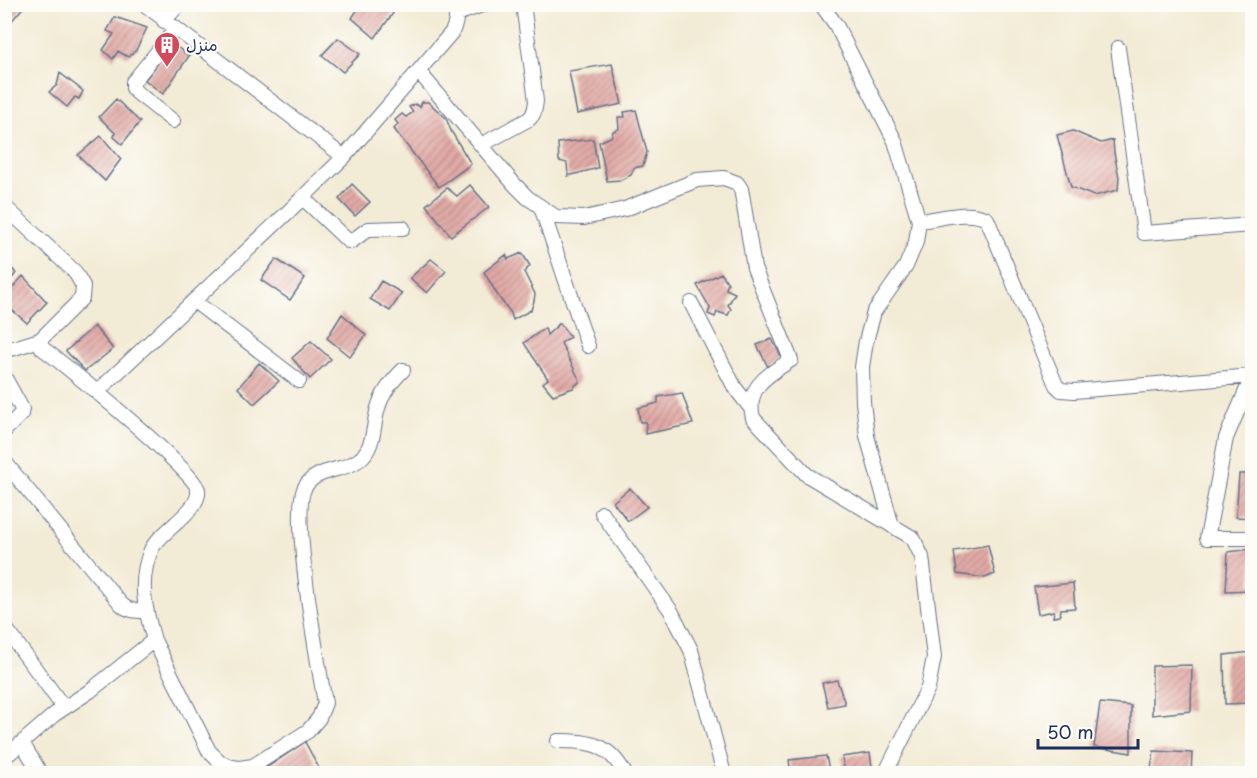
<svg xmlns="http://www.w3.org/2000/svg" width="1257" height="778" font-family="'Playpen Sans','Playpen Sans Arabic',sans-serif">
<defs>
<pattern id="building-hatch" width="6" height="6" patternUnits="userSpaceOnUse" patternTransform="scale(1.5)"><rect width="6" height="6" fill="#e2aaa6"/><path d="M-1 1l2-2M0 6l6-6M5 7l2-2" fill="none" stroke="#b68b8a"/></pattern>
</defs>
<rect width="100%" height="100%" fill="#fdfcf7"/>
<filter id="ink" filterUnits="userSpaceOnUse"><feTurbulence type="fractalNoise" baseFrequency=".0167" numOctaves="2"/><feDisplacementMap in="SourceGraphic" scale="12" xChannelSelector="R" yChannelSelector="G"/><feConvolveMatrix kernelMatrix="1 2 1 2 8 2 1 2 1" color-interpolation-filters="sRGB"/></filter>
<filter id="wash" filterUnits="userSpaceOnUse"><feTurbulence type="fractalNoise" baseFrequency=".008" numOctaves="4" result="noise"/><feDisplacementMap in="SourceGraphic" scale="24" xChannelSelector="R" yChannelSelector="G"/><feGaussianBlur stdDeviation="1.35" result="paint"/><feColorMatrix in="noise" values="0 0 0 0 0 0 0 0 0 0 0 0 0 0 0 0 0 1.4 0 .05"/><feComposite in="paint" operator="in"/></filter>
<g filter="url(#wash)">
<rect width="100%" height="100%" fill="#f2ebd5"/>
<g id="blocks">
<path fill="url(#building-hatch)" d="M 4,4 L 26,4 L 4,30 Z
M 361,4 L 397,4 L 399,5 L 375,38 L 352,18 Z
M 115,17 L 147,28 L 136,50 L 128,57 L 118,51 L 113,59 L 103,50 L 114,34 L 107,31 Z
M 338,38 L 360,54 L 343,72 L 322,55 Z
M 173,44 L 189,56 L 163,94 L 145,80 Z
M 612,64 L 622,104 L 577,114 L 569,71 Z
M 60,73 L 83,91 L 79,99 L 75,97 L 67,107 L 49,92 L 57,85 Z
M 116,99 L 140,122 L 122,144 L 114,137 L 115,133 L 99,117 Z
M 422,102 L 428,102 L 446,118 L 451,131 L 471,164 L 439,187 L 394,129 L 398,124 L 395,120 L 402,114 L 406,117 L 413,112 L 409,107 L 415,104 L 420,107 Z
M 636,110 L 647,152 L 643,166 L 634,168 L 631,175 L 621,180 L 607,181 L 599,142 L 611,137 L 613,131 L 619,129 L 618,117 L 625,117 L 624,112 Z
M 1073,131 L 1101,143 L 1113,140 L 1114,153 L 1119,177 L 1118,190 L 1094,196 L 1071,187 L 1057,135 Z
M 101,136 L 121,159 L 105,181 L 78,155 Z
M 593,139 L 598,168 L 568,176 L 567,163 L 559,161 L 558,143 Z
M 352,184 L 370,202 L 355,216 L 339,199 Z
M 470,185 L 489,207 L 451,236 L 426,205 L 447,188 L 457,196 Z
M 522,253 L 530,266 L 524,272 L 535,294 L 534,301 L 531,310 L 513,320 L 511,313 L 498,296 L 484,272 L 506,255 L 508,259 Z
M 276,259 L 305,278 L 290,300 L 261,280 Z
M 431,259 L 446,271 L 427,293 L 410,278 Z
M 4,260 L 16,273 L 4,289 Z
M 721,273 L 728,283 L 726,289 L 735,293 L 728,305 L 731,309 L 728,315 L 717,312 L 715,317 L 708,314 L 710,308 L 697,285 Z
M 23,276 L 47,302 L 27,323 L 4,303 L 4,297 Z
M 381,281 L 402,293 L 390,311 L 370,299 Z
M 342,314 L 366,335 L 350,357 L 327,338 Z
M 560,323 L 570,337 L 561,343 L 580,381 L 573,388 L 553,395 L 543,383 L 548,379 L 524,343 L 545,328 L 547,335 Z
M 94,326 L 113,349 L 85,371 L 66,351 Z
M 772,339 L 782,358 L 768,367 L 757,345 Z
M 311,341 L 331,359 L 310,379 L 292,358 Z
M 259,363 L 279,381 L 254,404 L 238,388 Z
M 682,393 L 693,424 L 645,434 L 646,422 L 640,422 L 638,408 L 658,403 L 658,397 Z
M 1239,474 L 1252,474 L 1252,518 L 1236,517 Z
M 630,488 L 647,507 L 628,521 L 613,502 Z
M 988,545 L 995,574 L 985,578 L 957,574 L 954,551 Z
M 1252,549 L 1252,590 L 1226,591 L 1228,552 Z
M 1073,583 L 1075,608 L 1061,609 L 1060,616 L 1053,617 L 1054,611 L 1038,614 L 1034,587 Z
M 1252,652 L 1252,703 L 1225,704 L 1224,655 Z
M 1192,665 L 1191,711 L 1152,715 L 1152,666 Z
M 837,680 L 845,704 L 828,707 L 822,683 Z
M 1100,703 L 1131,706 L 1131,753 L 1094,747 Z
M 305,742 L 320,770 L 315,774 L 257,774 Z
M 1154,751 L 1192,753 L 1191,774 L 1150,774 Z
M 870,753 L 873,774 L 845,774 L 842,757 Z
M 826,756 L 830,774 L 791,774 L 789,760 Z"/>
</g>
</g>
<g filter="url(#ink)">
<use href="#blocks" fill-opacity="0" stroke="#667188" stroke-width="1.5"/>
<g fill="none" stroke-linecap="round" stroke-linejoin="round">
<g stroke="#667188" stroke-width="16">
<path id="minor" d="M 144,4 L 344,157
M 821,4 L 836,25 L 895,141 L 919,221 L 916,242 L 906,266 L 874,312 L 866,341 L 862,367 L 863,402 L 867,436 L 892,526
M 1252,4 L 1252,5
M 457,14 L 485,4
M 164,21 L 179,4
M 1118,48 L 1144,233 L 1252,225
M 419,72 L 515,185 L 528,198 L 556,217 L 584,218 L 625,209 L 697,180 L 724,178 L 737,183 L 741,189 L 743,200 L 754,268 L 791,360 C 768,375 745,387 753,418 L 807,475 L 913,538 L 922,557 L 934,657 L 928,688 L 885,774
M 173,121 L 136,92 L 133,88 L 133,82 L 175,30
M 481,145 L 529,119 C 535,114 535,108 536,101 L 523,4
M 303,198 L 348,241 L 352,241 L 368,229 L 403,228
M 4,206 L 75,272 L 83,286 L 82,298 L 40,340 L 42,348 C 64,364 195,471 198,490 C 201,510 160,531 151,550 C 138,581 145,610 154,640 L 90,691 L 55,714 L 4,758
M 541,207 L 588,346
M 919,221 C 939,219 968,209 987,219 L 1056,385 L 1061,390 L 1074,391 L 1252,376
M 194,301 L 299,381
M 691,303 L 735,388 L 750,407
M 4,351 L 40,340
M 4,376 L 22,409 L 21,414 L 4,431
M 1252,377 L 1226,438 L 1207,538 L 1252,538
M 97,392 L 288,212 L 344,157 L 452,32 C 457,21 458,15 452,4
M 4,461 L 121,604 C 128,611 136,611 146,611
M 602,513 L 671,611 L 691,650 L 724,774
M 4,626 L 64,708
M 154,640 L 209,751 L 220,762 L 229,766 L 239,768 L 253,766 L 308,731 L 319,718 L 325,703 C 319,668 290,512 305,487 C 317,466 349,473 364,455 C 375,441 373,424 378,408 C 382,393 392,381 403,370
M 558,741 C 589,741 609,743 625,774
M 22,743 L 41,774"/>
</g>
<use href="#minor" stroke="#fff" stroke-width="14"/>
</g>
</g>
<defs>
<g id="building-pin" transform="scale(1.35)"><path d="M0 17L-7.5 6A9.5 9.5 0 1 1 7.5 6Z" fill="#d1495b" stroke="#fdfcf7"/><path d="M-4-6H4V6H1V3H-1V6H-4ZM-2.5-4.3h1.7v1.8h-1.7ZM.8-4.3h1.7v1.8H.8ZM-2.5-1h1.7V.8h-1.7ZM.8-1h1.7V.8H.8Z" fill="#fff"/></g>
</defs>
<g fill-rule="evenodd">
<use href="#building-pin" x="167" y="45"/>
</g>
<g text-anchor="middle" stroke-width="4.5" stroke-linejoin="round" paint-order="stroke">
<g font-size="16" fill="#1b2f5e" stroke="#fdfcf7" text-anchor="start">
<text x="186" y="51">منزل</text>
</g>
</g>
<rect width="1257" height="778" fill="none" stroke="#fdfcf7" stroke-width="24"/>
<path d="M1038 739v9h100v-9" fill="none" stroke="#1b2f5e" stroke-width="3"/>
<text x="1047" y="739" font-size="18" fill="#1b2f5e" stroke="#fdfcf7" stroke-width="4.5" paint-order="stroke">50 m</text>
</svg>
